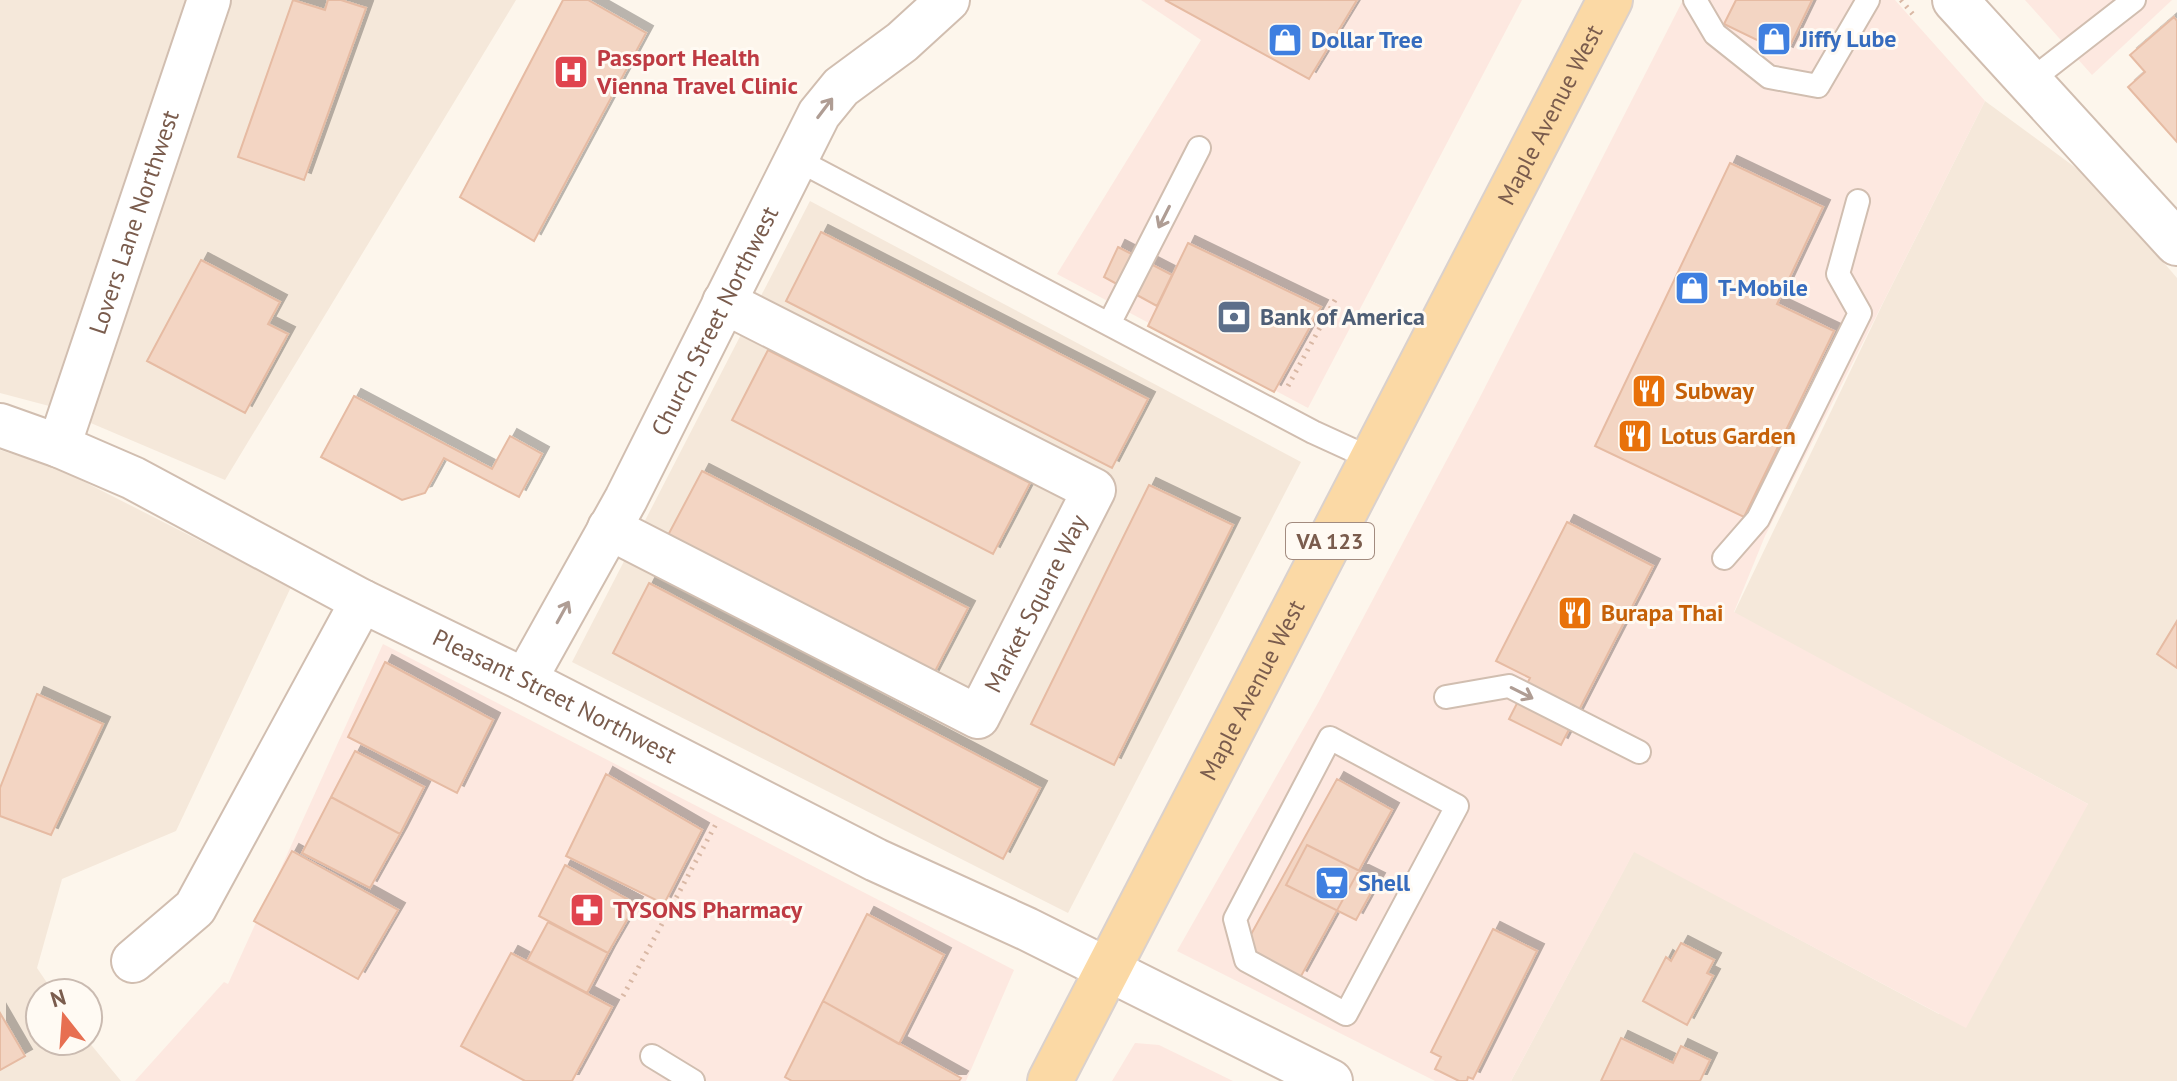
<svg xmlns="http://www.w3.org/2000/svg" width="2177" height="1081" font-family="'PT Sans',sans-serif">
<defs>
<filter id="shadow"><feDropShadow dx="7" dy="-7" stdDeviation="0" flood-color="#0004"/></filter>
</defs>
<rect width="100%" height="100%" fill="#fdf6ec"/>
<path fill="#f5e8da" d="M 0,0 L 516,0 L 225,480 L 53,407 L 0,393 Z
M 1985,101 L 2095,182 L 2177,278 L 2177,1081 L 1511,1081 L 1634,851 L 1939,1014 L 2088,804 L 1734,613 L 1885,299 Z
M 810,201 L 1301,462 L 1068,913 L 572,662 Z
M 0,450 L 57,468 L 291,587 L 176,831 L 62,879 L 37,968 L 54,993 L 40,993 L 40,1041 L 88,1041 L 121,1081 L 0,1081 Z"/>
<path fill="#fde8e0" d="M 1141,0 L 1522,0 L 1308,408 L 1057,274 L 1201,40 Z
M 1683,0 L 1895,0 L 1985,101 L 1765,536 L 1734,612 L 2088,804 L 1966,1028 L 1634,852 L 1511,1081 L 1435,1081 L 1177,951 L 1318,703 L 1478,401 Z
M 2025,0 L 2172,0 L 2092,75 Z
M 383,644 L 1014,970 L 966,1081 L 135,1081 L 224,982 L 228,984 Z
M 1135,1043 L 1159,1045 L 1233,1081 L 1112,1081 Z"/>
<path fill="#f3d5c3" stroke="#e6bba3" stroke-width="2" filter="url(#shadow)" d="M 293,0 L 325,10 L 328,0 L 341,0 L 366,8 L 304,180 L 238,157 Z
M 563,0 L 588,0 L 646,33 L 534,241 L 460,197 Z
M 1165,0 L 1357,0 L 1309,79 Z
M 1736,0 L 1812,0 L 1786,54 L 1724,24 Z
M 2174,17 L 2177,21 L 2177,142 L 2128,87 L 2145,72 L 2130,55 Z
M 1730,163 L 1823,207 L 1777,304 L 1834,331 L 1744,517 L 1595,446 Z
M 821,232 L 1148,399 L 1112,468 L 786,301 Z
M 1188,243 L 1321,307 L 1274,392 L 1148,326 Z
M 1118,247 L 1172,275 L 1157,306 L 1104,277 Z
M 201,260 L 280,302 L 268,324 L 288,334 L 245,413 L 147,361 Z
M 768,350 L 1030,483 L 993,554 L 732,420 Z
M 354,396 L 492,469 L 510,436 L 542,454 L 519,497 L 444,458 L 425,493 L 402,500 L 321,457 Z
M 702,471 L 968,608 L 932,677 L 666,539 Z
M 1149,485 L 1233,525 L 1114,765 L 1031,724 Z
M 1567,522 L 1653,566 L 1561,745 L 1509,719 L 1530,678 L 1496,661 Z
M 649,583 L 1040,788 L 1003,859 L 613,653 Z
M 2177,621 L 2177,668 L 2157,654 Z
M 385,662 L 493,720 L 457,793 L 348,737 Z
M 37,694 L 103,724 L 51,835 L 0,816 L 0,788 Z
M 355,751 L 424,787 L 400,834 L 331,797 Z
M 606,774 L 702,830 L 664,904 L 566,856 Z
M 1337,779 L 1392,810 L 1300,978 L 1244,947 Z
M 331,797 L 400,834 L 370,888 L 302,853 Z
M 1307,845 L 1378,880 L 1356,920 L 1286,885 Z
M 292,851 L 398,910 L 358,979 L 254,921 Z
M 565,865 L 636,904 L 608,953 L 539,916 Z
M 867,914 L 944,955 L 899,1044 L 823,1001 Z
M 548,922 L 608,953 L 587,993 L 527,961 Z
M 1493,929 L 1537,951 L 1473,1079 L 1468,1077 L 1467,1081 L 1459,1081 L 1435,1069 L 1441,1057 L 1431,1052 Z
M 1681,943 L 1714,960 L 1707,973 L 1713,976 L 1687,1025 L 1643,1001 L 1666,957 L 1671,961 Z
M 511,953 L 612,1007 L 572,1081 L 525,1081 L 461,1046 Z
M 823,1001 L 961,1078 L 959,1081 L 792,1081 L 785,1077 Z
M 0,1013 L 25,1056 L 0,1070 Z
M 1621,1038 L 1673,1063 L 1681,1046 L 1710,1060 L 1700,1081 L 1601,1081 Z"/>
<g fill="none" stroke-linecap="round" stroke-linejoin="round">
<g stroke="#d1beb0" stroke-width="26">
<path id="service" d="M 1695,0 L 1715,34 L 1769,77 L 1818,86 L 1868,0
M 2030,81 L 2134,0
M 796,159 L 1313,432 L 1372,459
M 1109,324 L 1199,148
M 1724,558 L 1758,519 L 1860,313 L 1838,274 L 1858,201
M 1446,697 L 1509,686 L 1639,752
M 1330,738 L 1457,806 L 1346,1014 L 1246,960 L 1235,919 Z
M 652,1056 L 693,1081"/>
</g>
<g stroke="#d1beb0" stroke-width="46">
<g id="minor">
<path id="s1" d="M 0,425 L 59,446 L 133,478 L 362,601 L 525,680 L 876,860 L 1027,929 L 1331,1081"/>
<path id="s2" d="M 59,446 L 209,0"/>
<path id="s3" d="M 609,528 L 978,717 L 1094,490 L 724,302"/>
<path id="s4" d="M 525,680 L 626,499 L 819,114 L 841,87 L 902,42 L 948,0"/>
<path d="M 133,961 L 195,908 L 362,601"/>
</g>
</g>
<g stroke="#d1beb0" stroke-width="48">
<path id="tertiary" d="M 1955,0 L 2177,243"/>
</g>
<g stroke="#dad1cd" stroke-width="48">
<g id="primary">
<path id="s5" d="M 1050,1081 L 1610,0"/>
</g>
</g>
<path stroke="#d9b8a5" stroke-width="5" stroke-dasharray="2 6" stroke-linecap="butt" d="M 1901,0 L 1916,18
M 1288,386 L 1335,300
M 623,996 L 716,824"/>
<use href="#service" stroke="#fff" stroke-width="22"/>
<use href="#minor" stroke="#fff" stroke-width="42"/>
<use href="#tertiary" stroke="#fff" stroke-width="44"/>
<use href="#primary" stroke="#fbd9a5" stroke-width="44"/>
</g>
<defs><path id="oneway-shaft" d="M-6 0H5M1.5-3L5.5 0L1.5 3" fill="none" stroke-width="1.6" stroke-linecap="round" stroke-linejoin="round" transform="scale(2)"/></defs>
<g stroke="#af9d94">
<use href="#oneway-shaft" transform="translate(825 108) rotate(-53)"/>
<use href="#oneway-shaft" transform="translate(1164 217) rotate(117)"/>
<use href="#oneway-shaft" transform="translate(563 612) rotate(-61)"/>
<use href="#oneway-shaft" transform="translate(1522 693) rotate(27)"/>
</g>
<defs>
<g id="shop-square" transform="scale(1.8)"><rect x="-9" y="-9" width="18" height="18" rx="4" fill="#3f7fe0" stroke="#fffaf3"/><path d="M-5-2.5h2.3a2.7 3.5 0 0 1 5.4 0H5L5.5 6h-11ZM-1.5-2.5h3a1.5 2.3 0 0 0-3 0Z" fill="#fff"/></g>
<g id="hospital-square" transform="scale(1.8)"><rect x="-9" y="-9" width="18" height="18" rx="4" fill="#e0444e" stroke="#fffaf3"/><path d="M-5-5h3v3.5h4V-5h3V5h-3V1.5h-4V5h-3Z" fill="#fff"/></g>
<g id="bank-square" transform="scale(1.8)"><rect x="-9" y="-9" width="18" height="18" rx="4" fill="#5c6f8a" stroke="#fffaf3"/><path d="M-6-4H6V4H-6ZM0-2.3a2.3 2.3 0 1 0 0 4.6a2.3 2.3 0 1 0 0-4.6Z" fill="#fff"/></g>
<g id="restaurant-square" transform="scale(1.8)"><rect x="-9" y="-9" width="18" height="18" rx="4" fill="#e8710a" stroke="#fffaf3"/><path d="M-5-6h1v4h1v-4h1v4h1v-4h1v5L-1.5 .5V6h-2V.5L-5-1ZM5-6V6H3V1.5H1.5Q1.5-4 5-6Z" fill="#fff"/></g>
<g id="supermarket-square" transform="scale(1.8)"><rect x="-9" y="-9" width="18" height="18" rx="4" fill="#3f7fe0" stroke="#fffaf3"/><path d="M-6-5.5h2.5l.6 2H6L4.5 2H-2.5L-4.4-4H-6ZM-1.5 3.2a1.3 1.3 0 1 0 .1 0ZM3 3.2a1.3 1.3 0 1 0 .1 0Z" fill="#fff"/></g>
<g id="pharmacy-square" transform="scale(1.8)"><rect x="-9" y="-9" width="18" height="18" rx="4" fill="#e0444e" stroke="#fffaf3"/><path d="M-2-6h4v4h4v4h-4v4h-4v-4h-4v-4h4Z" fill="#fff"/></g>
</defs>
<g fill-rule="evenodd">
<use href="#shop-square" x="1774" y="39"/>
<use href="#shop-square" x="1285" y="40"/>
<use href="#hospital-square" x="571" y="72"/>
<use href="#shop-square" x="1692" y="288"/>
<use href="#bank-square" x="1234" y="317"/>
<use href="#restaurant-square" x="1649" y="391"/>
<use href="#restaurant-square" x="1635" y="436"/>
<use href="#restaurant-square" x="1575" y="613"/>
<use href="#supermarket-square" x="1332" y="883"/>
<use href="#pharmacy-square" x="587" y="910"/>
</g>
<g text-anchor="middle" stroke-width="6" stroke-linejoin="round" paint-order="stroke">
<rect fill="#fffaf3" stroke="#a28b7f" stroke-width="2" x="1286" y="523" width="88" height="36" rx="6"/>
<g font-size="22" font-weight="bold" fill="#7a5c4d">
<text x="1330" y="549">VA 123</text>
</g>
<g font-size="24" font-weight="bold" fill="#366cbe" stroke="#fffaf3" text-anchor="start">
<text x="1800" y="47">Jiffy Lube</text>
<text x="1311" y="48">Dollar Tree</text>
<text x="1718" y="296">T-Mobile</text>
<text x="1358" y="891">Shell</text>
</g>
<g font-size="24" font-weight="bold" fill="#be3a42" stroke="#fffaf3" text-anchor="start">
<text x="597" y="66">Passport Health<tspan x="597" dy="28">Vienna Travel Clinic</tspan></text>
<text x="613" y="918">TYSONS Pharmacy</text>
</g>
<g font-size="24" fill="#7a5c4d" stroke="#fffaf3">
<text dy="8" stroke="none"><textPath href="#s5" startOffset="1088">Maple Avenue West</textPath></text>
<text dy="8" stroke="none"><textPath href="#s2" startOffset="236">Lovers Lane Northwest</textPath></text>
<text dy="8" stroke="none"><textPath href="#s4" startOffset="406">Church Street Northwest</textPath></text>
<text dy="8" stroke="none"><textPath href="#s3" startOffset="542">Market Square Way</textPath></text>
<text dy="8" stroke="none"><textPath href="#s5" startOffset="440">Maple Avenue West</textPath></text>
<text dy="8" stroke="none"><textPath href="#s1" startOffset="618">Pleasant Street Northwest</textPath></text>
</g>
<g font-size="24" font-weight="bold" fill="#4e5e75" stroke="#fffaf3" text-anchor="start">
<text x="1260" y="325">Bank of America</text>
</g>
<g font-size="24" font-weight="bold" fill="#c56008" stroke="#fffaf3" text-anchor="start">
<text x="1675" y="399">Subway</text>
<text x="1661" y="444">Lotus Garden</text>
<text x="1601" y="621">Burapa Thai</text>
</g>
</g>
<g transform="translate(64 1017) rotate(343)"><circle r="38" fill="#fffaf3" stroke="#cabbb1" stroke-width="2"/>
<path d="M0-6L14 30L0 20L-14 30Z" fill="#e76f51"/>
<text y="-12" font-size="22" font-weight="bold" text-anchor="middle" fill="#7a5c4d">N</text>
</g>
</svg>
